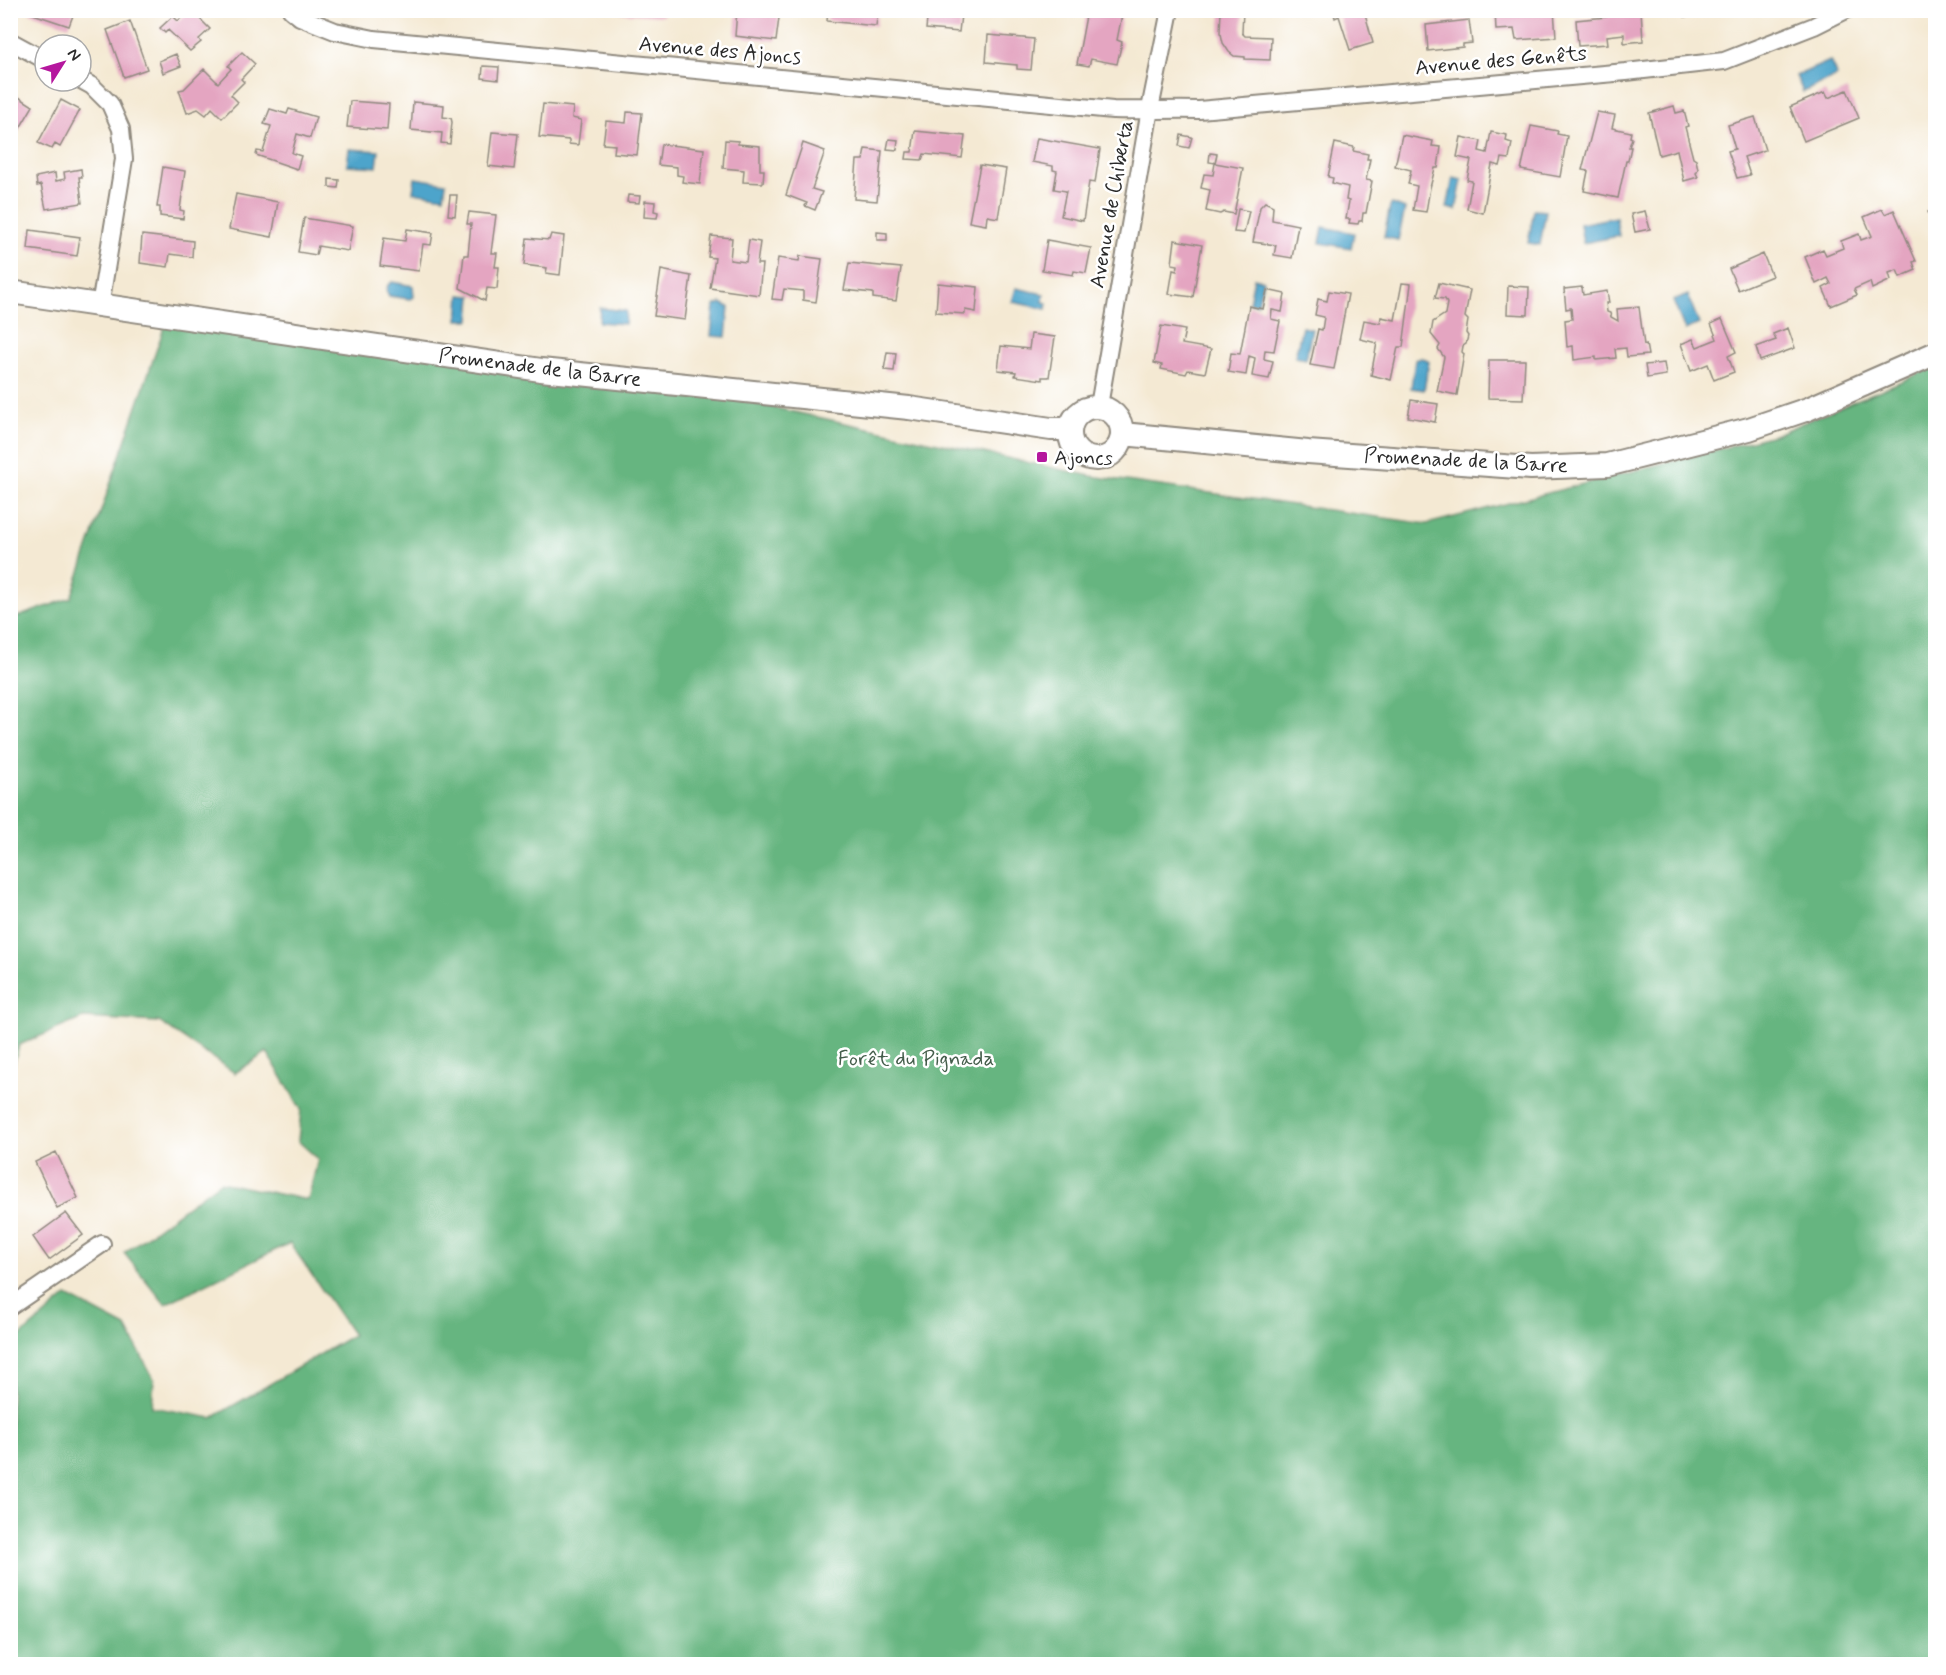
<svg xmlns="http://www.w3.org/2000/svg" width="1946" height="1675" font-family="Mynerve,sans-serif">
<rect width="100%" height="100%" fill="#fff"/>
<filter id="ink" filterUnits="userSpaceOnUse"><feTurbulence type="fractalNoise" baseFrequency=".0167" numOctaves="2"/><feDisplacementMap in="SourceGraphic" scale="12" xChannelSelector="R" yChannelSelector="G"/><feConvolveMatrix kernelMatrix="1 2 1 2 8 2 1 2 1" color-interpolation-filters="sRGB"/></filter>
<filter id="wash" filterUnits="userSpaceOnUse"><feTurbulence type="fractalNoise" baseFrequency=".008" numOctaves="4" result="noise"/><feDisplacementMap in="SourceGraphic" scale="24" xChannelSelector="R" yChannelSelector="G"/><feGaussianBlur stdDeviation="1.35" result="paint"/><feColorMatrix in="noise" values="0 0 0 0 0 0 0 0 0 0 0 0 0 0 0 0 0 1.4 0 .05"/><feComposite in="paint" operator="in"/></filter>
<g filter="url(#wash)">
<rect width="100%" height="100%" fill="#f4e9d3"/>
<path fill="#66b580" stroke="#487056" stroke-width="1.5" d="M 166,322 L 618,374 L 1091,476 L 1427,524 L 1774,435 L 1935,367 L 1935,1664 L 11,1664 L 11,1344 L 67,1296 L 126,1327 L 154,1379 L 152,1407 L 212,1418 L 353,1335 L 290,1243 L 165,1304 L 124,1253 L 220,1182 L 308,1200 L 318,1159 L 298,1141 L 301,1109 L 267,1052 L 235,1073 L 159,1022 L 83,1018 L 19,1045 L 11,1075 L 11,619 L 71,598 Z"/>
<path fill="#4ea4cb" stroke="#3c687b" stroke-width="1.5" d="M 1830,61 L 1837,76 L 1803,92 L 1796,76 Z
M 349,149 L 379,151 L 377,167 L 347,165 Z
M 415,178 L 446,183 L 444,197 L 413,192 Z
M 1453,178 L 1462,180 L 1456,210 L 1447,208 Z
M 1392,204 L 1405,209 L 1398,240 L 1384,237 L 1390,206 Z
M 1534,210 L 1546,211 L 1540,245 L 1528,243 Z
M 1616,217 L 1619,236 L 1583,243 L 1580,224 Z
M 1323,227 L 1354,233 L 1351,248 L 1320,243 Z
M 1254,278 L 1263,280 L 1258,304 L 1249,303 Z
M 392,282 L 413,286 L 414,297 L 410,299 L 389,296 L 386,291 L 388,285 Z
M 1016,288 L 1044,294 L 1043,302 L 1047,303 L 1046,309 L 1012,302 Z
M 460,295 L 472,296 L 470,320 L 458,320 Z
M 1688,295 L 1699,324 L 1685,330 L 1673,301 Z
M 721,303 L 729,307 L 726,337 L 711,336 L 714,306 Z
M 600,308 L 626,311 L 625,324 L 599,322 Z
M 1302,327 L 1312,329 L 1306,359 L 1295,357 Z
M 1421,358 L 1426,359 L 1429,362 L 1424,390 L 1411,388 L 1415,360 Z"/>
<g id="blocks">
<path fill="#e4a5c1" d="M 31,10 L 75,10 L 69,26 L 30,13 Z
M 189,10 L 191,10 L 210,29 L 199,39 L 201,42 L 190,51 L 168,30 L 165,33 L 160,28 L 173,16 L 178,21 Z
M 621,10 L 664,10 L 663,16 L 620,13 Z
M 737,10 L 780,10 L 776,41 L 735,36 Z
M 828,10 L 878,10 L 876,26 L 827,21 Z
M 928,10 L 972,10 L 972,16 L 961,15 L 959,32 L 926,29 Z
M 1082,10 L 1123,10 L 1117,40 L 1122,42 L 1117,64 L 1091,59 L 1089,66 L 1077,64 L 1086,16 L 1081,15 Z
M 1221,10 L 1243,10 L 1242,33 L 1245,36 L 1271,37 L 1270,60 L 1245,59 L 1245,57 L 1234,56 L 1229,52 L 1223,43 L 1221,34 L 1220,33 Z
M 1333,10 L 1364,10 L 1373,43 L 1350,50 L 1339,16 L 1335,18 Z
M 1495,10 L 1554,10 L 1556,37 L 1516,40 L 1514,29 L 1496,30 Z
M 1606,10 L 1641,10 L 1643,41 L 1624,43 L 1624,34 L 1607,36 L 1608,44 L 1578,46 L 1576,20 L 1606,17 Z
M 1683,10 L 1706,10 L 1706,11 L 1685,17 Z
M 1469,20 L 1472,43 L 1463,44 L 1463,47 L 1428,51 L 1426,25 Z
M 130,21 L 147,69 L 124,77 L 107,30 Z
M 988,35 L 1034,39 L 1031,70 L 1017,69 L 1017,65 L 986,62 Z
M 242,52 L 255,64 L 241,79 L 244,82 L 231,95 L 238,102 L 222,118 L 212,108 L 206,115 L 198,109 L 187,113 L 179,90 L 184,89 L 204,69 L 218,83 L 231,69 L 228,66 Z
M 176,54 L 181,66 L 163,73 L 159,61 Z
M 483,66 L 499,67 L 498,80 L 482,78 Z
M 1847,90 L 1859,118 L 1804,141 L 1790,107 L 1825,92 L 1828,98 Z
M 14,94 L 33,106 L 10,145 L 10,100 Z
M 61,100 L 80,110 L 60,147 L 55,144 L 52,149 L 38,143 Z
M 350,101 L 389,104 L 387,130 L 347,127 Z
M 413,102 L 444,105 L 443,117 L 451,118 L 452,122 L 450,144 L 441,143 L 442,133 L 411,130 Z
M 543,104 L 573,107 L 572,118 L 581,120 L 578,145 L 569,144 L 569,140 L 539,137 Z
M 1674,106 L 1676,113 L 1684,111 L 1688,126 L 1685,127 L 1693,158 L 1696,160 L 1698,169 L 1696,173 L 1698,177 L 1684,181 L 1677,150 L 1659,155 L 1649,113 Z
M 270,109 L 287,114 L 289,109 L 316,117 L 310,138 L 297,134 L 292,153 L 301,156 L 297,169 L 256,155 L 257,151 L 263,152 L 271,126 L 264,124 Z
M 627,112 L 642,113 L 637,155 L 614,153 L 615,145 L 603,144 L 606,121 L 626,123 Z
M 1597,112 L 1615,115 L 1612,128 L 1631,132 L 1630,137 L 1632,138 L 1629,147 L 1631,147 L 1628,161 L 1626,161 L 1618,198 L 1584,191 L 1588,171 L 1582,170 Z
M 1755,117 L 1765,150 L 1744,157 L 1750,175 L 1737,178 L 1728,151 L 1735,149 L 1728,125 Z
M 1531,126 L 1558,131 L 1557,134 L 1567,136 L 1560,177 L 1521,170 Z
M 915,131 L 965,136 L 962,158 L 924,154 L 922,160 L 906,159 L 907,152 L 912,152 Z
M 492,132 L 518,134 L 514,169 L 488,166 Z
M 1491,132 L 1507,135 L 1506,141 L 1512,143 L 1509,159 L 1502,158 L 1500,166 L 1492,164 L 1483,213 L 1467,209 L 1472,181 L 1467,180 L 1471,160 L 1457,157 L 1461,137 L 1481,141 L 1479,151 L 1487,153 Z
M 1181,135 L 1192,137 L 1189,148 L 1179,146 Z
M 1402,135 L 1433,141 L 1432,146 L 1441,147 L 1438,168 L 1435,168 L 1430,188 L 1426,212 L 1413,210 L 1417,186 L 1408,184 L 1411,170 L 1395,166 Z
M 1037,138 L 1100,149 L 1095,183 L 1089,182 L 1083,221 L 1061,216 L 1066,191 L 1054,189 L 1057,171 L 1053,170 L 1053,166 L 1032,162 Z
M 889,139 L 898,140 L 897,150 L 887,149 Z
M 725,140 L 738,141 L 738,144 L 760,146 L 760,170 L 764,170 L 763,183 L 743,182 L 744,170 L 723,168 Z
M 803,143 L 825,151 L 812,189 L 822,192 L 815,210 L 805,206 L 807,203 L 786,195 Z
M 1335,143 L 1354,147 L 1353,151 L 1368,154 L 1367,159 L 1370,159 L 1366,180 L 1372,181 L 1366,213 L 1363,213 L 1362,221 L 1359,221 L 1358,224 L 1349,223 L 1350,219 L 1346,219 L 1349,201 L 1346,200 L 1348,187 L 1332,183 L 1333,178 L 1328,177 Z
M 661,144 L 704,149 L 700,184 L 682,182 L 683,176 L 677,175 L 677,167 L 658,165 Z
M 865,149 L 882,151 L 877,201 L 854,199 L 857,160 L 863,160 Z
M 1210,153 L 1217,154 L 1215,163 L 1209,162 Z
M 1215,163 L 1243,168 L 1234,214 L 1224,212 L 1220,214 L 1206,211 L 1210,190 L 1201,188 L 1204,174 L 1213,175 Z
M 980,165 L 1006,169 L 998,218 L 987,216 L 986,225 L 969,222 Z
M 163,167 L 185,171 L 180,210 L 184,211 L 183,219 L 160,216 L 160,207 L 157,207 Z
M 81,169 L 82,177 L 79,177 L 82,203 L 46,209 L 41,185 L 37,186 L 36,177 L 55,173 L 56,181 L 65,179 L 64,172 Z
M 329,179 L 339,180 L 338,188 L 329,187 Z
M 236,194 L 278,202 L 272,237 L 229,229 Z
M 450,195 L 457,195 L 455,216 L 448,215 Z
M 628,195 L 640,196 L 639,203 L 627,202 Z
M 645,201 L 655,202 L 654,211 L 658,212 L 657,218 L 644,217 Z
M 1265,202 L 1273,206 L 1272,220 L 1298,225 L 1292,258 L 1274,255 L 1276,245 L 1253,242 L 1260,207 Z
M 1238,209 L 1249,211 L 1244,233 L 1234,232 Z
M 1882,209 L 1885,214 L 1894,210 L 1916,261 L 1913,262 L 1916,270 L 1900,277 L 1897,270 L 1889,273 L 1891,280 L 1872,289 L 1870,282 L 1854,289 L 1857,295 L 1831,306 L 1823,288 L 1831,284 L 1828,278 L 1816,284 L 1805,257 L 1823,249 L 1826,255 L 1843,248 L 1841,241 L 1859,234 L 1861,240 L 1872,236 L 1864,217 Z
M 1935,209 L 1935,229 L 1928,212 Z
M 1645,211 L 1650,229 L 1635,232 L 1631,214 Z
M 469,212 L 496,215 L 491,253 L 497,253 L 495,267 L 499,267 L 497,289 L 487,288 L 485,301 L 460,288 L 464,255 L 468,255 L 471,224 L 467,224 Z
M 304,218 L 353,226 L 348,251 L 318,246 L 316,255 L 298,252 Z
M 407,229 L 433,233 L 431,245 L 423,244 L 419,271 L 380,266 L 384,238 L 405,241 Z
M 30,230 L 80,237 L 77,256 L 28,249 Z
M 877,232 L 887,233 L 887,240 L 877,240 Z
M 551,234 L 564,236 L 560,275 L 546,273 L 547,268 L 524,265 L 527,238 L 549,240 Z
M 142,235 L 193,241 L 192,257 L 170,254 L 168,267 L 140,263 Z
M 711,236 L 732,238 L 730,260 L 746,262 L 749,240 L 760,242 L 757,264 L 762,264 L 759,295 L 710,288 L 715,258 L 708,257 Z
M 1047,240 L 1091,248 L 1086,273 L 1074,271 L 1073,275 L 1042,270 Z
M 1175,240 L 1202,245 L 1193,297 L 1169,294 L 1173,270 L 1177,271 L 1178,265 L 1172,264 Z
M 1763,254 L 1772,276 L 1738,290 L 1729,269 Z
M 800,256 L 822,259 L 816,302 L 803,300 L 803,291 L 784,289 L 782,300 L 772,299 L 778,258 L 799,261 Z
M 849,263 L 901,268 L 896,301 L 873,298 L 873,293 L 844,290 Z
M 661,270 L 691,276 L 685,320 L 654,316 Z
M 938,283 L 978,287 L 976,312 L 965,310 L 965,314 L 936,312 Z
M 1402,283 L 1411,284 L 1403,347 L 1398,347 L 1391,380 L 1371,375 L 1377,343 L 1360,339 L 1364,320 L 1380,323 L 1381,317 L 1395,320 Z
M 1439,283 L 1470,290 L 1465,317 L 1468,320 L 1466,333 L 1468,336 L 1466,344 L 1463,346 L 1462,352 L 1464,354 L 1457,395 L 1437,391 L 1444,357 L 1438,349 L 1440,345 L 1431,334 L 1433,322 L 1445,314 L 1447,303 L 1445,299 L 1435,298 Z
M 1508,286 L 1529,287 L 1528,315 L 1507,314 Z
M 1582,287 L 1583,295 L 1607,291 L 1609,303 L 1606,303 L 1607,312 L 1610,313 L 1611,317 L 1618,321 L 1617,309 L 1639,307 L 1644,345 L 1646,344 L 1648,355 L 1627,357 L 1626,348 L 1615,349 L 1616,358 L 1596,360 L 1596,357 L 1574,360 L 1573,346 L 1567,347 L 1565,320 L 1572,319 L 1571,308 L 1566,309 L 1564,289 Z
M 1267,290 L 1285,294 L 1282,312 L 1272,310 L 1271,319 L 1280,321 L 1274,351 L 1265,350 L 1264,359 L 1273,361 L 1269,379 L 1252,376 L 1255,358 L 1249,356 L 1246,375 L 1228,372 L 1231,353 L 1240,354 L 1249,306 L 1263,309 Z
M 1329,291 L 1348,294 L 1334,369 L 1310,365 L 1318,329 L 1322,330 L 1324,317 L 1315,315 L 1318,299 L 1327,301 Z
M 1722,319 L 1736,352 L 1728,356 L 1734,372 L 1714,380 L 1708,364 L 1691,371 L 1681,344 L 1693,339 L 1697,347 L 1717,339 L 1711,324 Z
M 1161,326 L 1185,330 L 1182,344 L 1211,349 L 1205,373 L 1188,370 L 1186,374 L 1161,369 L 1162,365 L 1154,363 Z
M 1788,328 L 1795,348 L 1760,361 L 1756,347 L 1776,340 L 1773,334 Z
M 1031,334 L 1055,337 L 1049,377 L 1042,377 L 1042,380 L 1015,376 L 1016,372 L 998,370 L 1001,346 L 1029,349 Z
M 887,352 L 896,353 L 894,371 L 884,370 Z
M 1489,360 L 1525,360 L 1523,399 L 1488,398 Z
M 1664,363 L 1666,375 L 1647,378 L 1645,365 Z
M 1411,400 L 1438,404 L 1435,422 L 1408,417 Z
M 56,1152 L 78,1198 L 57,1208 L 35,1162 Z
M 66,1213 L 83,1235 L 49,1260 L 33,1237 Z"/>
</g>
</g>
<g filter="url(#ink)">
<use href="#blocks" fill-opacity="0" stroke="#908a7f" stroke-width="1.5"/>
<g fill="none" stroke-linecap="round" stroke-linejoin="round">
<g stroke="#908a7f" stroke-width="20">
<path id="minor" d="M 291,10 L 300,17 L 335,31 L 374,39 L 1113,110 C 1142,111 1170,109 1199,110 L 1626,72 L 1724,61 L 1814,26 L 1846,10
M 10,41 L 45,60
M 81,80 L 92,86 L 110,104 L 121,129 L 124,159 L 100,306
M 1099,406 L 1150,109 L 1170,10
M 10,1307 L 102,1244"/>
</g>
<g stroke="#908a7f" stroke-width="26">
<path id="secondary" d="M 10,292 L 541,370 L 909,408 L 1051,429 L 1070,429
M1070 433a26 26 0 1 1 52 0a26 26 0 1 1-52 0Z
M 1123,434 L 1308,452 L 1531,468 L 1607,465 L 1749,429 L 1808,409 L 1936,353"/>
</g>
<use href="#minor" stroke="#fff" stroke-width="16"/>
<use href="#secondary" stroke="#fff" stroke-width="22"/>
</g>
</g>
<rect fill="#b5179e" stroke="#fff" stroke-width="2" x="1036" y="451" width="12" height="12" rx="3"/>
<g text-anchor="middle" stroke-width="5" stroke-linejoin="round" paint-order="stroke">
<g font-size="21" fill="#2b2b2b" stroke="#fff">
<text transform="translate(720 50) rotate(5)" y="7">Avenue des Ajoncs</text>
<text transform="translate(1501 60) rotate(-5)" y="7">Avenue des Genêts</text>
<text transform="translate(1111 204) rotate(-80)" y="7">Avenue de Chiberta</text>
<text transform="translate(540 367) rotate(7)" y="7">Promenade de la Barre</text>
<text transform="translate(1466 460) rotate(3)" y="7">Promenade de la Barre</text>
</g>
<g font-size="21" fill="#2b2b2b" stroke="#fff" text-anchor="start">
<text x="1054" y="464">Ajoncs</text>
</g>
<g font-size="21" fill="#445d4b" stroke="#fff">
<text x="916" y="1065">Forêt du Pignada</text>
</g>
</g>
<rect width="1946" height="1675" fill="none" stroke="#fff" stroke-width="36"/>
<g transform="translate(63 63) rotate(53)"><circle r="28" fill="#ffffff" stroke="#aaaaaa" stroke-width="1.5"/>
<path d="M0-4.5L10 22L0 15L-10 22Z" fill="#b5179e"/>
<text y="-9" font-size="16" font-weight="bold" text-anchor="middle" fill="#2b2b2b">N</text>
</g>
</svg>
